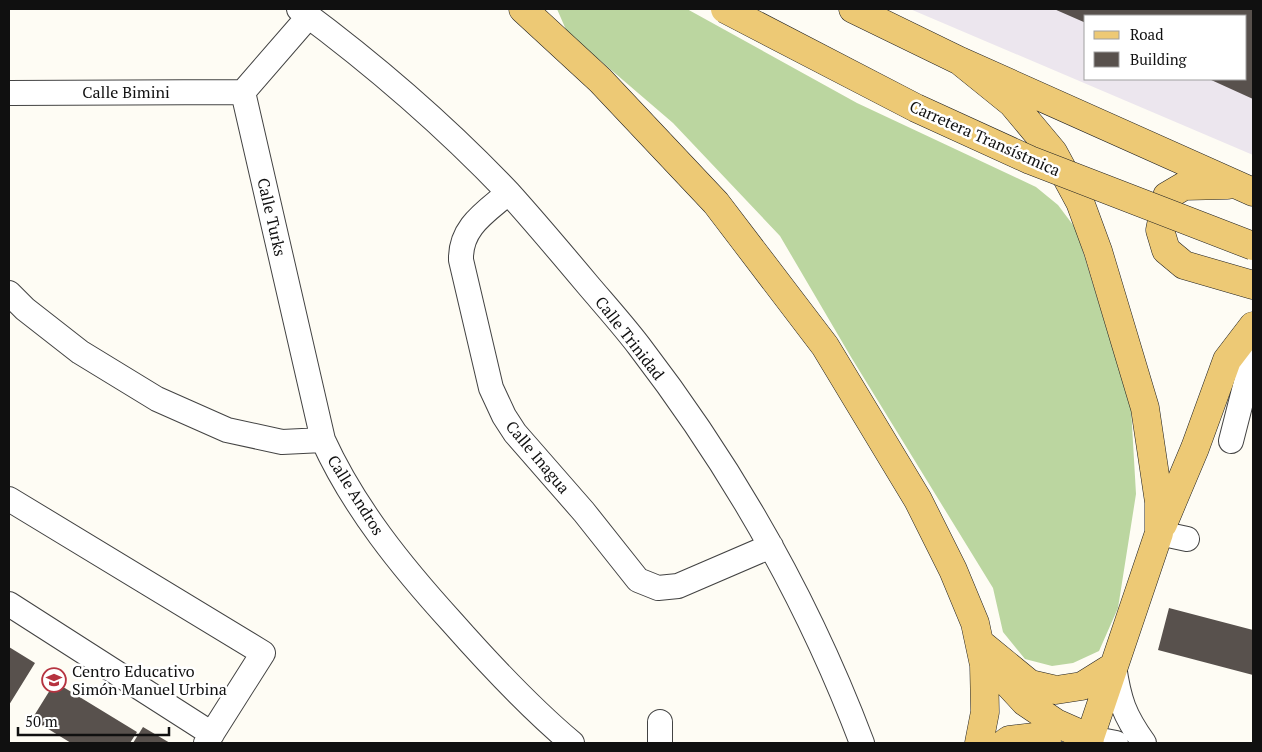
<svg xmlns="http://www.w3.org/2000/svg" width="1262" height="752" font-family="'PT Serif',serif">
<rect width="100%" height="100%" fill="#fefcf4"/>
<path fill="#ece6ee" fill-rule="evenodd" d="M 910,9 L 1253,9 L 1253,155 ZM 1086,16 L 1246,16 L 1246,79 L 1086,79 Z"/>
<path fill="#bbd6a0" d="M 557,9 L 687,9 L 857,103 L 1036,187 L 1058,205 L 1076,229 L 1131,408 L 1136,494 L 1118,608 L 1099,651 L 1073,663 L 1052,666 L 1025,659 L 1003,632 L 993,588 L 851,357 L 780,236 L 673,123 L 567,32 Z"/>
<path fill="#58514d" d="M 1054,9 L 1253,9 L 1253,99 L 1209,79 L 1246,79 L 1246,16 L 1086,16 L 1086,23 Z
M 1169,608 L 1253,630 L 1253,675 L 1158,650 Z
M 9,647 L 35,663 L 9,705 Z
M 55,682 L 137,732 L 130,743 L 71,743 L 32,719 Z
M 143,727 L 170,743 L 133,743 Z"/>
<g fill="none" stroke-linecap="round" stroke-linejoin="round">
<g stroke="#434343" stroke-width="26">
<path id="minor" d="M 299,9 C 372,63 445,126 508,192 C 535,222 562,254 588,285 C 605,305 623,325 639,346 C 732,467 808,600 862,743
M 309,16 L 243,92 L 323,440
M 9,93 L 243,92
M 508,193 C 486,212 460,227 461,260 L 491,388 L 504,416 L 515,433 L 584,512 L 638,580 L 658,588 L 678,586 L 771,546
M 9,293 L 25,309 L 80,352 L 157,399 L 227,430 L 282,442 L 323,440 C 354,508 402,567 452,622 C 490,665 528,706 572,743
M 1231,441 L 1253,355
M 9,499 L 263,653 L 206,743
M 1159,533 L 1187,539
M 9,604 L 212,734
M 1114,666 C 1119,700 1124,715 1144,743
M 1090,738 L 1116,743
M 660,743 L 660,722"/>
</g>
<g stroke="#212121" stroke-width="29">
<path id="major" d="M 523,9 L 600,80 L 716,203 L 825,346 L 918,500 L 953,570 L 975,623 L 984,665 L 985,712 L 979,743
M 853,9 L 960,61 L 1253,192
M 960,61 L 1012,103 L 1053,152 L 1080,202 L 1098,251 L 1145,408 L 1159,502 L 1159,533 L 1088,743
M 1227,185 L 1184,186 L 1167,196 L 1160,230 L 1166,250 L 1184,265 L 1253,285
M 1163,524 L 1195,448 L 1227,360 L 1253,326
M 980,643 L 1030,684 L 1056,690 L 1082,686 L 1114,666
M 1001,676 L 1025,702 L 1056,723 L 1090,738
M 1005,743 L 1009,740 L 1035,737 L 1047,743"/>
</g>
<use href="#minor" stroke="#fff" stroke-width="24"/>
<use href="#major" stroke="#edc975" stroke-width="28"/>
<g stroke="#212121" stroke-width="29" stroke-linecap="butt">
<path id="major-bridge" d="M 725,9 L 916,108 L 1030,160 L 1253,246"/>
</g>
<use href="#major-bridge" stroke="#edc975" stroke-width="28"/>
</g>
<defs>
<g id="school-ring" transform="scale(1.25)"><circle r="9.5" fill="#fff" stroke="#b63340" stroke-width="1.5"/><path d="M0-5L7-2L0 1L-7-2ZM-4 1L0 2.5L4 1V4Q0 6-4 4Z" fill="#b63340"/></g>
</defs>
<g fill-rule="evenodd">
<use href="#school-ring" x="54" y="680"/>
</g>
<g text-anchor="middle" stroke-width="5" stroke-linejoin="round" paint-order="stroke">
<g font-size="16" fill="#101010" stroke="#fff">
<text x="126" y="98">Calle Bimini</text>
<text transform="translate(985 138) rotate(24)" y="6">Carretera Transístmica</text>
<text transform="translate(272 217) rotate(77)" y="6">Calle Turks</text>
<text transform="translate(630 338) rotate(52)" y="6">Calle Trinidad</text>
<text transform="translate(538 457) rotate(50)" y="6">Calle Inagua</text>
<text transform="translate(356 495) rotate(58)" y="6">Calle Andros</text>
</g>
<g font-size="16" fill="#101010" stroke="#fff" text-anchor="start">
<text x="72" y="677">Centro Educativo<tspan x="72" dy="18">Simón Manuel Urbina</tspan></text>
</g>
</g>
<rect width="1262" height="752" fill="none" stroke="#101010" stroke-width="20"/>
<rect x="1084" y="15" width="162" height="65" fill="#ffffff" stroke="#9f9f9f"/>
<rect x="1094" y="31" width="25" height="8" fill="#edc975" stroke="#9f9f9f"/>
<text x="1130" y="40" font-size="15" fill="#101010">Road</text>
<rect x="1094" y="52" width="25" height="15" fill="#58514d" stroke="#9f9f9f"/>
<text x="1130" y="65" font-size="15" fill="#101010">Building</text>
<path d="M18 727v8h151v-8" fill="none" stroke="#101010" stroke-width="2.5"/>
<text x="25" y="727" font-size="15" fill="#101010" stroke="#ffffff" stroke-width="4" paint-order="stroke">50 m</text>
</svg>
